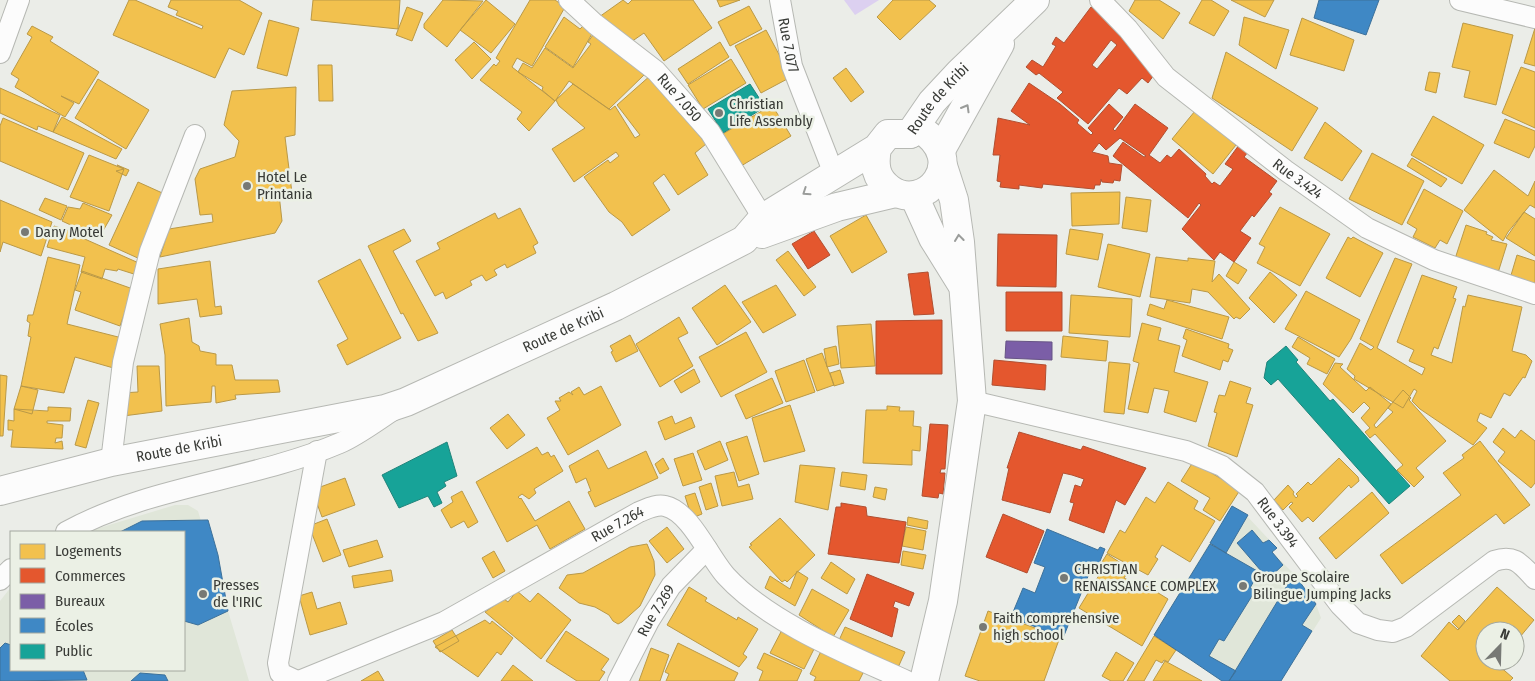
<svg xmlns="http://www.w3.org/2000/svg" width="1535" height="681" font-family="'Fira Sans Condensed',sans-serif">
<rect width="100%" height="100%" fill="#ebede8"/>
<path fill="#e0e6d9" d="M 175,505 L 188,505 L 198,511 L 249,681 L 0,681 L 0,601 L 11,587 L 11,670 L 184,670 L 184,532 L 86,532 Z
M 1232,505 L 1246,515 L 1277,548 L 1272,552 L 1294,574 L 1316,604 L 1321,618 L 1281,681 L 1222,681 L 1154,635 Z"/>
<path fill="#dcd0f0" d="M 844,0 L 879,0 L 855,15 Z"/>
<path fill="#f2c14e" stroke="#ba9947" d="M 129,0 L 135,0 L 202,29 L 203,26 L 176,15 L 178,11 L 168,7 L 171,0 L 239,0 L 262,13 L 244,55 L 229,48 L 215,78 L 113,35 Z
M 313,0 L 400,0 L 398,29 L 311,20 Z
M 443,0 L 483,1 L 447,47 L 424,28 L 424,24 Z
M 486,0 L 515,24 L 491,53 L 460,30 Z
M 530,0 L 555,0 L 565,7 L 532,66 L 517,58 L 512,67 L 555,101 L 529,131 L 517,119 L 522,112 L 480,80 L 494,64 L 496,66 L 500,61 L 496,58 Z
M 623,0 L 628,4 L 632,0 L 693,0 L 712,28 L 664,61 L 644,33 L 631,42 L 627,36 L 620,41 L 599,17 Z
M 717,0 L 740,0 L 720,7 Z
M 893,0 L 929,0 L 936,6 L 900,40 L 877,17 Z
M 1135,0 L 1159,0 L 1180,13 L 1163,39 L 1129,11 Z
M 1202,0 L 1211,0 L 1229,11 L 1214,36 L 1189,23 Z
M 1231,0 L 1274,0 L 1265,17 Z
M 749,6 L 762,29 L 730,46 L 718,22 Z
M 407,7 L 423,13 L 412,41 L 396,35 Z
M 564,17 L 580,29 L 584,25 L 593,32 L 573,67 L 545,47 Z
M 1244,17 L 1289,30 L 1276,69 L 1239,45 Z
M 1302,18 L 1354,40 L 1344,71 L 1290,55 Z
M 269,20 L 299,28 L 287,76 L 257,68 Z
M 1463,23 L 1513,35 L 1496,105 L 1464,97 L 1470,71 L 1452,67 Z
M 32,26 L 53,37 L 50,41 L 99,72 L 79,104 L 61,96 L 74,103 L 65,117 L 15,87 L 19,79 L 11,74 L 32,37 L 27,34 Z
M 1535,28 L 1535,66 L 1524,63 Z
M 766,30 L 791,77 L 761,93 L 735,46 Z
M 595,32 L 644,75 L 609,109 L 569,81 L 555,101 L 542,90 L 543,87 L 518,72 L 523,63 L 532,68 L 545,48 L 573,68 L 591,44 L 588,42 Z
M 474,42 L 491,59 L 472,79 L 455,60 Z
M 720,42 L 729,57 L 688,84 L 678,69 Z
M 1226,52 L 1318,108 L 1292,151 L 1212,98 Z
M 731,59 L 746,83 L 703,109 L 688,85 Z
M 318,65 L 332,65 L 333,101 L 319,101 Z
M 1521,67 L 1535,72 L 1535,128 L 1502,113 Z
M 846,68 L 864,92 L 851,102 L 833,78 Z
M 1429,72 L 1440,73 L 1436,93 L 1425,90 Z
M 651,75 L 706,144 L 695,153 L 708,175 L 678,195 L 664,174 L 653,183 L 670,210 L 632,236 L 622,222 L 609,212 L 584,177 L 608,160 L 610,163 L 619,156 L 616,152 L 574,182 L 552,149 L 585,128 L 559,106 L 556,100 L 573,84 L 610,110 L 615,106 L 635,138 L 640,135 L 617,105 Z
M 98,79 L 149,110 L 126,149 L 75,118 Z
M 296,87 L 295,135 L 285,137 L 292,193 L 279,194 L 282,221 L 275,233 L 160,257 L 169,229 L 213,222 L 212,214 L 200,215 L 195,179 L 200,169 L 235,157 L 239,141 L 224,125 L 232,91 Z
M 0,88 L 60,115 L 53,132 L 38,126 L 37,130 L 0,113 Z
M 772,105 L 791,136 L 741,166 L 721,135 Z
M 1195,111 L 1236,145 L 1213,174 L 1172,139 Z
M 1433,116 L 1484,145 L 1462,184 L 1411,155 Z
M 62,117 L 122,149 L 116,159 L 53,132 Z
M 3,118 L 84,153 L 68,190 L 0,161 L 0,126 Z
M 1505,119 L 1535,131 L 1535,146 L 1529,158 L 1494,143 Z
M 1325,122 L 1362,151 L 1342,181 L 1304,158 Z
M 1372,153 L 1424,181 L 1402,225 L 1349,199 Z
M 89,155 L 124,169 L 109,211 L 70,197 Z
M 1412,158 L 1447,179 L 1441,187 L 1407,166 Z
M 117,165 L 129,170 L 126,176 L 116,171 L 124,169 Z
M 1494,170 L 1528,196 L 1535,181 L 1535,208 L 1530,205 L 1508,232 L 1503,241 L 1464,210 Z
M 138,182 L 169,196 L 140,259 L 109,245 Z
M 1424,189 L 1463,211 L 1447,244 L 1440,240 L 1435,248 L 1413,237 L 1417,229 L 1407,223 Z
M 1120,192 L 1119,224 L 1072,226 L 1071,193 Z
M 1126,197 L 1151,200 L 1147,232 L 1122,228 Z
M 45,198 L 67,206 L 61,220 L 39,210 Z
M 0,200 L 52,222 L 41,256 L 3,242 L 0,252 Z
M 83,203 L 112,215 L 99,238 L 62,221 L 68,207 L 80,209 Z
M 1280,207 L 1330,234 L 1300,286 L 1257,263 L 1265,247 L 1259,244 Z
M 520,208 L 538,243 L 533,246 L 536,253 L 507,268 L 505,264 L 494,270 L 497,275 L 486,281 L 482,275 L 470,281 L 472,285 L 446,299 L 443,292 L 435,296 L 416,261 L 440,249 L 437,243 L 495,213 L 498,219 Z
M 1524,212 L 1535,219 L 1535,256 L 1506,238 Z
M 866,215 L 887,252 L 852,273 L 830,236 Z
M 1466,225 L 1487,232 L 1486,234 L 1493,237 L 1491,240 L 1507,244 L 1497,276 L 1454,262 Z
M 54,226 L 70,231 L 69,232 L 141,264 L 137,275 L 118,269 L 117,271 L 105,269 L 102,279 L 81,272 L 85,257 L 47,247 Z
M 404,229 L 411,241 L 393,251 L 438,333 L 418,341 L 403,313 L 401,314 L 368,246 Z
M 1070,229 L 1103,234 L 1098,260 L 1066,254 Z
M 1348,237 L 1351,239 L 1353,237 L 1383,253 L 1360,297 L 1326,278 Z
M 1108,244 L 1150,254 L 1140,297 L 1098,287 Z
M 788,251 L 816,287 L 804,296 L 776,260 Z
M 1517,255 L 1535,261 L 1535,291 L 1509,282 Z
M 48,257 L 80,265 L 67,324 L 126,339 L 117,369 L 75,357 L 64,393 L 21,386 L 31,337 L 28,336 L 30,323 L 27,321 L 28,315 L 33,315 Z
M 1156,257 L 1188,261 L 1188,258 L 1215,261 L 1212,282 L 1219,274 L 1250,309 L 1240,319 L 1236,317 L 1234,319 L 1208,292 L 1192,289 L 1190,303 L 1150,297 Z
M 1395,258 L 1412,264 L 1377,348 L 1422,375 L 1425,368 L 1409,361 L 1414,350 L 1397,342 L 1422,275 L 1457,287 L 1453,298 L 1456,299 L 1438,349 L 1434,347 L 1431,355 L 1452,363 L 1463,306 L 1465,307 L 1468,295 L 1522,307 L 1512,351 L 1526,355 L 1532,361 L 1525,378 L 1523,377 L 1510,396 L 1504,393 L 1491,418 L 1480,413 L 1477,421 L 1487,428 L 1473,445 L 1420,409 L 1412,401 L 1417,391 L 1414,389 L 1403,408 L 1354,379 L 1355,376 L 1347,369 L 1360,343 L 1371,350 L 1374,347 L 1360,339 Z
M 360,259 L 401,338 L 347,365 L 337,345 L 348,339 L 318,281 Z
M 210,261 L 215,307 L 221,306 L 222,314 L 200,317 L 197,299 L 158,304 L 158,269 Z
M 1234,262 L 1247,270 L 1238,284 L 1226,276 Z
M 82,271 L 133,289 L 120,326 L 75,310 L 81,292 L 75,290 Z
M 1270,272 L 1297,295 L 1274,323 L 1249,298 Z
M 725,285 L 751,322 L 717,345 L 692,308 Z
M 776,285 L 796,315 L 763,333 L 742,302 Z
M 1306,291 L 1360,320 L 1351,339 L 1339,357 L 1285,329 Z
M 1071,295 L 1132,299 L 1130,337 L 1069,333 Z
M 1167,300 L 1229,317 L 1222,339 L 1147,315 L 1150,304 L 1164,309 Z
M 679,317 L 688,333 L 678,338 L 693,366 L 660,387 L 636,344 Z
M 189,318 L 192,342 L 199,346 L 200,351 L 216,354 L 216,365 L 232,365 L 235,380 L 278,380 L 280,392 L 235,395 L 236,399 L 216,403 L 215,386 L 212,386 L 211,402 L 166,406 L 165,355 L 160,324 Z
M 1142,323 L 1161,328 L 1158,340 L 1180,346 L 1174,372 L 1208,382 L 1196,422 L 1164,412 L 1169,391 L 1154,388 L 1148,413 L 1128,409 L 1139,363 L 1133,361 Z
M 871,324 L 875,366 L 841,368 L 837,326 Z
M 1186,329 L 1229,344 L 1228,348 L 1233,350 L 1228,362 L 1223,360 L 1220,370 L 1182,356 L 1187,340 L 1183,338 Z
M 746,332 L 767,372 L 721,397 L 699,357 Z
M 630,335 L 638,351 L 616,362 L 611,352 L 613,351 L 610,346 Z
M 1063,336 L 1108,341 L 1106,361 L 1061,357 Z
M 1298,337 L 1335,359 L 1327,374 L 1307,364 L 1310,358 L 1292,347 Z
M 836,346 L 839,364 L 827,367 L 824,349 Z
M 822,353 L 834,385 L 817,391 L 806,359 Z
M 804,360 L 815,392 L 786,402 L 775,371 Z
M 1109,362 L 1130,364 L 1124,414 L 1104,412 Z
M 1335,363 L 1343,364 L 1340,367 L 1366,391 L 1370,387 L 1391,404 L 1374,425 L 1376,428 L 1393,412 L 1388,408 L 1403,390 L 1411,398 L 1409,400 L 1446,441 L 1416,468 L 1424,477 L 1414,487 L 1397,470 L 1403,465 L 1375,434 L 1370,438 L 1365,432 L 1370,428 L 1361,418 L 1370,408 L 1364,402 L 1353,413 L 1323,384 Z
M 137,366 L 159,366 L 162,411 L 123,416 L 121,393 L 138,392 Z
M 694,369 L 700,382 L 681,393 L 674,381 Z
M 840,370 L 844,383 L 834,386 L 830,373 Z
M 0,375 L 7,376 L 3,436 L 0,436 Z
M 772,378 L 783,403 L 746,419 L 735,395 Z
M 1230,381 L 1251,388 L 1246,403 L 1253,405 L 1237,457 L 1208,446 L 1217,413 L 1214,412 L 1219,395 L 1225,396 Z
M 21,386 L 38,390 L 32,414 L 14,409 Z
M 601,386 L 621,425 L 568,455 L 547,418 L 560,410 L 555,401 L 561,401 L 559,398 L 569,392 L 573,395 L 571,392 L 579,387 L 584,395 Z
M 88,400 L 99,403 L 86,448 L 75,445 Z
M 790,405 L 805,451 L 764,462 L 752,418 Z
M 887,406 L 900,407 L 899,411 L 914,411 L 913,426 L 921,427 L 920,451 L 912,450 L 912,465 L 863,463 L 866,410 L 887,410 Z
M 48,407 L 71,408 L 70,421 L 47,421 L 47,423 L 63,425 L 62,438 L 56,438 L 55,443 L 62,441 L 63,449 L 11,447 L 13,430 L 8,430 L 8,420 L 14,421 L 14,409 L 48,411 Z
M 508,414 L 525,435 L 507,449 L 490,428 Z
M 672,416 L 675,424 L 691,417 L 695,427 L 665,440 L 658,422 Z
M 1503,428 L 1515,438 L 1521,430 L 1535,441 L 1535,483 L 1531,488 L 1498,461 L 1505,452 L 1493,442 Z
M 747,436 L 759,474 L 739,481 L 726,443 Z
M 720,441 L 728,460 L 705,470 L 697,451 Z
M 1480,441 L 1530,505 L 1504,524 L 1496,514 L 1402,584 L 1380,555 L 1461,495 L 1443,473 L 1464,458 L 1462,455 Z
M 537,447 L 542,455 L 548,452 L 551,457 L 554,455 L 563,471 L 534,489 L 536,493 L 529,499 L 522,494 L 518,497 L 520,499 L 521,498 L 535,521 L 569,501 L 585,529 L 550,549 L 537,525 L 507,542 L 476,482 Z
M 598,450 L 608,469 L 646,451 L 658,478 L 595,507 L 588,492 L 591,491 L 586,478 L 576,483 L 569,466 Z
M 693,453 L 702,480 L 683,486 L 674,459 Z
M 663,458 L 669,469 L 660,474 L 655,464 Z
M 1339,458 L 1358,477 L 1359,481 L 1351,488 L 1349,485 L 1313,522 L 1308,517 L 1302,522 L 1289,507 L 1293,503 L 1291,502 L 1283,510 L 1274,500 L 1288,485 L 1294,492 L 1293,494 L 1296,498 L 1298,496 L 1296,494 L 1308,482 L 1311,485 Z
M 1193,462 L 1240,490 L 1220,521 L 1203,510 L 1210,498 L 1181,481 Z
M 800,465 L 835,468 L 828,510 L 795,502 Z
M 734,472 L 738,487 L 749,484 L 753,499 L 722,506 L 715,476 Z
M 842,472 L 867,475 L 865,490 L 840,486 Z
M 345,478 L 355,505 L 322,517 L 312,490 Z
M 1168,482 L 1198,501 L 1194,509 L 1215,521 L 1190,562 L 1162,545 L 1155,557 L 1158,559 L 1148,575 L 1107,553 L 1120,530 L 1125,533 L 1146,497 L 1155,503 Z
M 711,483 L 718,506 L 706,510 L 699,487 Z
M 875,487 L 887,489 L 885,500 L 873,497 Z
M 462,491 L 478,522 L 468,528 L 464,521 L 451,528 L 441,510 L 453,502 L 451,497 Z
M 1372,492 L 1389,513 L 1336,559 L 1319,538 Z
M 695,493 L 702,514 L 692,518 L 685,496 Z
M 908,517 L 928,521 L 927,529 L 907,525 Z
M 780,518 L 815,555 L 787,582 L 785,580 L 782,582 L 749,547 L 752,545 L 750,544 Z
M 327,519 L 341,555 L 323,562 L 309,526 Z
M 667,527 L 684,549 L 667,563 L 649,541 Z
M 906,527 L 926,531 L 923,550 L 902,546 Z
M 377,540 L 383,557 L 349,567 L 343,550 Z
M 647,544 L 654,561 L 655,575 L 640,606 L 622,622 L 618,624 L 613,621 L 609,615 L 595,607 L 579,603 L 559,588 L 567,575 L 583,573 L 630,547 Z
M 494,551 L 505,571 L 493,578 L 482,558 Z
M 903,551 L 926,555 L 923,569 L 901,565 Z
M 1107,554 L 1130,569 L 1124,578 L 1140,586 L 1142,583 L 1168,599 L 1142,646 L 1079,608 L 1104,567 L 1115,573 L 1116,571 L 1102,562 Z
M 831,562 L 855,579 L 847,594 L 821,578 Z
M 391,570 L 393,581 L 354,588 L 352,576 Z
M 797,571 L 808,578 L 795,606 L 765,588 L 770,576 L 790,589 Z
M 689,587 L 707,598 L 705,601 L 737,620 L 738,617 L 758,629 L 743,654 L 747,657 L 739,667 L 667,625 Z
M 1497,587 L 1534,620 L 1515,643 L 1515,631 L 1485,631 L 1485,661 L 1499,661 L 1497,664 L 1513,678 L 1510,681 L 1450,681 L 1421,656 L 1449,622 L 1458,630 Z
M 812,589 L 849,610 L 833,637 L 799,615 Z
M 517,591 L 530,602 L 538,593 L 571,620 L 541,659 L 485,612 L 504,599 L 508,602 Z
M 312,592 L 317,609 L 340,602 L 347,624 L 310,635 L 299,596 Z
M 988,611 L 1060,637 L 1044,681 L 980,681 L 965,676 Z
M 1459,615 L 1465,621 L 1459,629 L 1452,622 Z
M 485,620 L 490,624 L 492,621 L 513,638 L 501,655 L 497,652 L 478,677 L 435,647 Z
M 845,627 L 905,652 L 896,672 L 836,647 Z
M 783,628 L 816,645 L 804,669 L 770,653 Z
M 452,630 L 459,641 L 440,652 L 433,641 Z
M 566,631 L 609,659 L 601,670 L 605,672 L 599,681 L 577,681 L 546,661 Z
M 1154,636 L 1176,650 L 1168,662 L 1164,660 L 1162,663 L 1156,660 L 1144,681 L 1127,681 Z
M 678,643 L 738,673 L 734,681 L 666,681 L 669,674 L 665,672 Z
M 824,645 L 866,667 L 859,681 L 814,681 L 816,677 L 810,674 Z
M 651,648 L 669,655 L 660,681 L 639,681 Z
M 1116,652 L 1134,663 L 1123,681 L 1111,681 L 1102,676 Z
M 764,653 L 802,670 L 797,681 L 759,681 L 763,671 L 757,668 Z
M 1165,661 L 1202,681 L 1153,681 Z
M 513,665 L 533,681 L 501,681 Z
M 378,671 L 384,681 L 361,681 Z"/>
<path fill="#e4572e" stroke="#b14f31" fill-rule="evenodd" d="M 1091,7 L 1120,25 L 1150,64 L 1146,69 L 1154,75 L 1148,83 L 1142,78 L 1127,94 L 1119,88 L 1088,124 L 1057,98 L 1063,92 L 1039,73 L 1036,75 L 1026,67 L 1032,60 L 1043,67 L 1056,46 L 1052,44 L 1056,37 L 1064,43 ZM 1111,40 L 1117,45 L 1097,69 L 1092,65 Z
M 1029,83 L 1060,104 L 1079,120 L 1077,123 L 1091,135 L 1093,133 L 1088,128 L 1109,104 L 1123,117 L 1113,129 L 1115,131 L 1135,104 L 1168,128 L 1149,155 L 1160,163 L 1167,155 L 1171,158 L 1179,149 L 1206,174 L 1205,176 L 1212,184 L 1214,182 L 1220,186 L 1233,169 L 1225,164 L 1239,145 L 1248,152 L 1244,157 L 1277,181 L 1269,192 L 1272,194 L 1254,217 L 1252,215 L 1240,231 L 1251,238 L 1234,262 L 1220,252 L 1214,260 L 1182,229 L 1201,205 L 1199,203 L 1188,218 L 1113,156 L 1123,142 L 1144,157 L 1146,156 L 1120,138 L 1106,150 L 1099,143 L 1092,152 L 1108,156 L 1109,163 L 1122,165 L 1120,181 L 1114,180 L 1113,183 L 1102,182 L 1101,179 L 1100,185 L 1095,185 L 1094,189 L 1043,184 L 1042,188 L 1019,185 L 1019,189 L 1000,187 L 1001,182 L 997,181 L 1000,155 L 993,155 L 998,118 L 1030,125 L 1011,111 Z
M 814,231 L 830,255 L 808,269 L 792,244 Z
M 998,234 L 1057,235 L 1056,287 L 997,286 Z
M 928,272 L 934,314 L 914,315 L 908,274 Z
M 1006,292 L 1062,292 L 1062,331 L 1006,331 Z
M 942,320 L 942,374 L 876,374 L 876,321 Z
M 994,360 L 1046,365 L 1045,390 L 992,385 Z
M 930,424 L 948,425 L 945,469 L 941,469 L 940,473 L 945,473 L 943,494 L 939,493 L 938,498 L 922,496 Z
M 1019,432 L 1081,450 L 1083,446 L 1146,468 L 1125,505 L 1116,500 L 1104,533 L 1069,520 L 1074,503 L 1070,502 L 1075,485 L 1081,487 L 1084,479 L 1072,475 L 1063,473 L 1050,513 L 1002,500 L 1009,468 L 1007,468 Z
M 841,503 L 866,507 L 867,516 L 906,522 L 899,563 L 828,554 L 836,507 L 841,507 Z
M 1003,514 L 1044,531 L 1027,573 L 986,557 Z
M 867,574 L 914,593 L 909,606 L 895,601 L 893,607 L 898,609 L 892,637 L 850,619 Z"/>
<path fill="#7b5ea7" stroke="#675485" d="M 1006,341 L 1052,342 L 1052,360 L 1005,358 Z"/>
<path fill="#3f88c5" stroke="#3d719a" d="M 1319,0 L 1379,0 L 1366,35 L 1314,18 Z
M 1232,506 L 1248,515 L 1226,553 L 1210,543 Z
M 208,520 L 218,555 L 228,611 L 198,625 L 184,621 L 184,532 L 120,532 L 142,521 Z
M 1047,529 L 1098,550 L 1100,547 L 1105,549 L 1098,566 L 1093,564 L 1063,638 L 1011,617 L 1023,588 L 1035,593 L 1045,567 L 1034,563 Z
M 1252,530 L 1263,543 L 1269,540 L 1277,548 L 1272,552 L 1283,565 L 1268,579 L 1237,543 Z
M 1210,544 L 1259,572 L 1250,588 L 1255,591 L 1224,641 L 1219,639 L 1209,656 L 1236,671 L 1229,681 L 1222,681 L 1154,635 Z
M 1294,574 L 1316,604 L 1302,625 L 1312,631 L 1281,681 L 1229,681 Z
M 5,643 L 11,645 L 11,670 L 83,670 L 87,680 L 0,681 L 0,648 Z
M 140,673 L 165,675 L 168,681 L 131,681 Z"/>
<path fill="#17a398" stroke="#21847b" d="M 750,84 L 765,107 L 723,133 L 708,109 Z
M 1286,346 L 1298,360 L 1296,362 L 1330,401 L 1333,399 L 1410,486 L 1389,504 L 1278,379 L 1271,385 L 1264,378 L 1267,362 Z
M 447,442 L 457,476 L 444,482 L 446,486 L 437,492 L 442,503 L 434,507 L 428,496 L 399,508 L 382,475 Z"/>
<g fill="none" stroke-linecap="round" stroke-linejoin="round">
<g stroke="#b6b8b3" stroke-width="22">
<g id="minor">
<path id="s1" d="M 569,0 L 595,24 L 656,71 L 710,132 L 763,218"/>
<path id="s2" d="M 780,0 L 792,66 L 834,174"/>
<path id="s3" d="M 1100,0 L 1128,29 L 1166,77 L 1285,170 L 1367,228 L 1434,260 L 1535,294"/>
<path d="M 1460,0 L 1535,18"/>
<path d="M 0,53 L 19,0"/>
<path id="s4" d="M 972,401 L 1186,451 L 1222,466 L 1255,492 L 1340,605 L 1358,623 L 1378,630 L 1393,632 L 1406,627 L 1494,561 C 1515,554 1521,564 1535,579"/>
<path d="M 111,462 L 123,362 L 150,251 L 195,135"/>
<path d="M 66,532 C 151,485 251,481 340,443 C 358,435 375,422 392,411"/>
<path d="M 0,580 L 11,569"/>
<path d="M 297,681 L 280,673 L 278,663 L 317,451"/>
<path id="s5" d="M 299,681 L 444,622 L 639,512 C 647,509 656,504 665,506 C 690,511 710,559 726,576 C 769,623 850,655 907,681"/>
<path id="s6" d="M 618,681 L 649,621 L 671,586 L 707,549"/>
</g>
</g>
<g stroke="#b6b8b3" stroke-width="30">
<g id="secondary">
<path id="s7" d="M 910,134 L 932,102 L 960,72 L 1035,0"/>
<path d="M 941,150 L 1000,44"/>
<path d="M 914,196 L 933,238 L 961,283"/>
<path d="M 762,234 L 837,207 L 896,193"/>
<path id="s8" d="M 0,491 L 111,462 L 385,409 L 406,402 L 616,306 L 744,240 L 763,218 L 877,148 L 888,134 L 910,134 L 920,129 C 971,161 924,214 890,189 C 875,178 874,165 877,148"/>
<path d="M 924,681 L 943,601 L 972,401 L 960,242 L 954,200 L 943,166"/>
</g>
</g>
<use href="#minor" stroke="#fcfcfc" stroke-width="20"/>
<use href="#secondary" stroke="#fcfcfc" stroke-width="28"/>
</g>
<defs><path id="oneway-chevron" d="M-2-3.5L2.5 0L-2 3.5" fill="none" stroke-width="1.6" stroke-linecap="round" stroke-linejoin="round" transform="scale(1.25)"/></defs>
<g stroke="#9a9c9a">
<use href="#oneway-chevron" transform="translate(966 108) rotate(-60)"/>
<use href="#oneway-chevron" transform="translate(806 192) rotate(146)"/>
<use href="#oneway-chevron" transform="translate(959 238) rotate(-97)"/>
</g>
<g fill="#777975" stroke="#ebf0e5" stroke-width="2">
<circle cx="719" cy="113" r="5"/>
<circle cx="247" cy="186" r="5"/>
<circle cx="25" cy="232" r="5"/>
<circle cx="1064" cy="578" r="5"/>
<circle cx="1243" cy="586" r="5"/>
<circle cx="203" cy="594" r="5"/>
<circle cx="983" cy="627" r="5"/>
</g>
<g text-anchor="middle" stroke-width="5" stroke-linejoin="round" paint-order="stroke">
<g font-size="15" fill="#393b37" stroke="#ebf0e5">
<text dy="5" stroke="none"><textPath href="#s2" startOffset="46">Rue 7.077</textPath></text>
<text dy="5" stroke="none"><textPath href="#s7" startOffset="45">Route de Kribi</textPath></text>
<text dy="5" stroke="none"><textPath href="#s1" startOffset="148">Rue 7.050</textPath></text>
<text dy="5" stroke="none"><textPath href="#s3" startOffset="268">Rue 3.424</textPath></text>
<text dy="5" stroke="none"><textPath href="#s8" startOffset="589">Route de Kribi</textPath></text>
<text dy="5" stroke="none"><textPath href="#s8" startOffset="184">Route de Kribi</textPath></text>
<text dy="5" stroke="none"><textPath href="#s4" startOffset="339">Rue 3.394</textPath></text>
<text dy="5" stroke="none"><textPath href="#s5" startOffset="356">Rue 7.264</textPath></text>
<text dy="5" stroke="none"><textPath href="#s6" startOffset="80">Rue 7.269</textPath></text>
</g>
<g font-size="15" fill="#393b37" stroke="#ebf0e5" text-anchor="start">
<text x="729" y="109">Christian<tspan x="729" dy="17">Life Assembly</tspan></text>
<text x="257" y="182">Hotel Le<tspan x="257" dy="17">Printania</tspan></text>
<text x="35" y="237">Dany Motel</text>
<text x="1074" y="574">CHRISTIAN<tspan x="1074" dy="17">RENAISSANCE COMPLEX</tspan></text>
<text x="1253" y="582">Groupe Scolaire<tspan x="1253" dy="17">Bilingue Jumping Jacks</tspan></text>
<text x="213" y="590">Presses<tspan x="213" dy="17">de l'IRIC</tspan></text>
<text x="993" y="623">Faith comprehensive<tspan x="993" dy="17">high school</tspan></text>
</g>
</g>
<rect x="10" y="531" width="175" height="140" fill="#ebf0e5" stroke="#a4a89f"/>
<rect x="20" y="544" width="25" height="15" fill="#f2c14e" stroke="#a4a89f"/>
<text x="55" y="556" font-size="15" fill="#393b37">Logements</text>
<rect x="20" y="568" width="25" height="15" fill="#e4572e" stroke="#a4a89f"/>
<text x="55" y="581" font-size="15" fill="#393b37">Commerces</text>
<rect x="20" y="594" width="25" height="15" fill="#7b5ea7" stroke="#a4a89f"/>
<text x="55" y="606" font-size="15" fill="#393b37">Bureaux</text>
<rect x="20" y="618" width="25" height="15" fill="#3f88c5" stroke="#a4a89f"/>
<text x="55" y="631" font-size="15" fill="#393b37">Écoles</text>
<rect x="20" y="644" width="25" height="15" fill="#17a398" stroke="#a4a89f"/>
<text x="55" y="656" font-size="15" fill="#393b37">Public</text>
<g transform="translate(1500 646) rotate(23)"><circle r="24" fill="#ebf0e5" stroke="#a4a89f"/>
<path d="M0-4L9 19L0 12L-9 19Z" fill="#777975"/>
<text y="-8" font-size="14" font-weight="bold" text-anchor="middle" fill="#393b37">N</text>
</g>
</svg>
